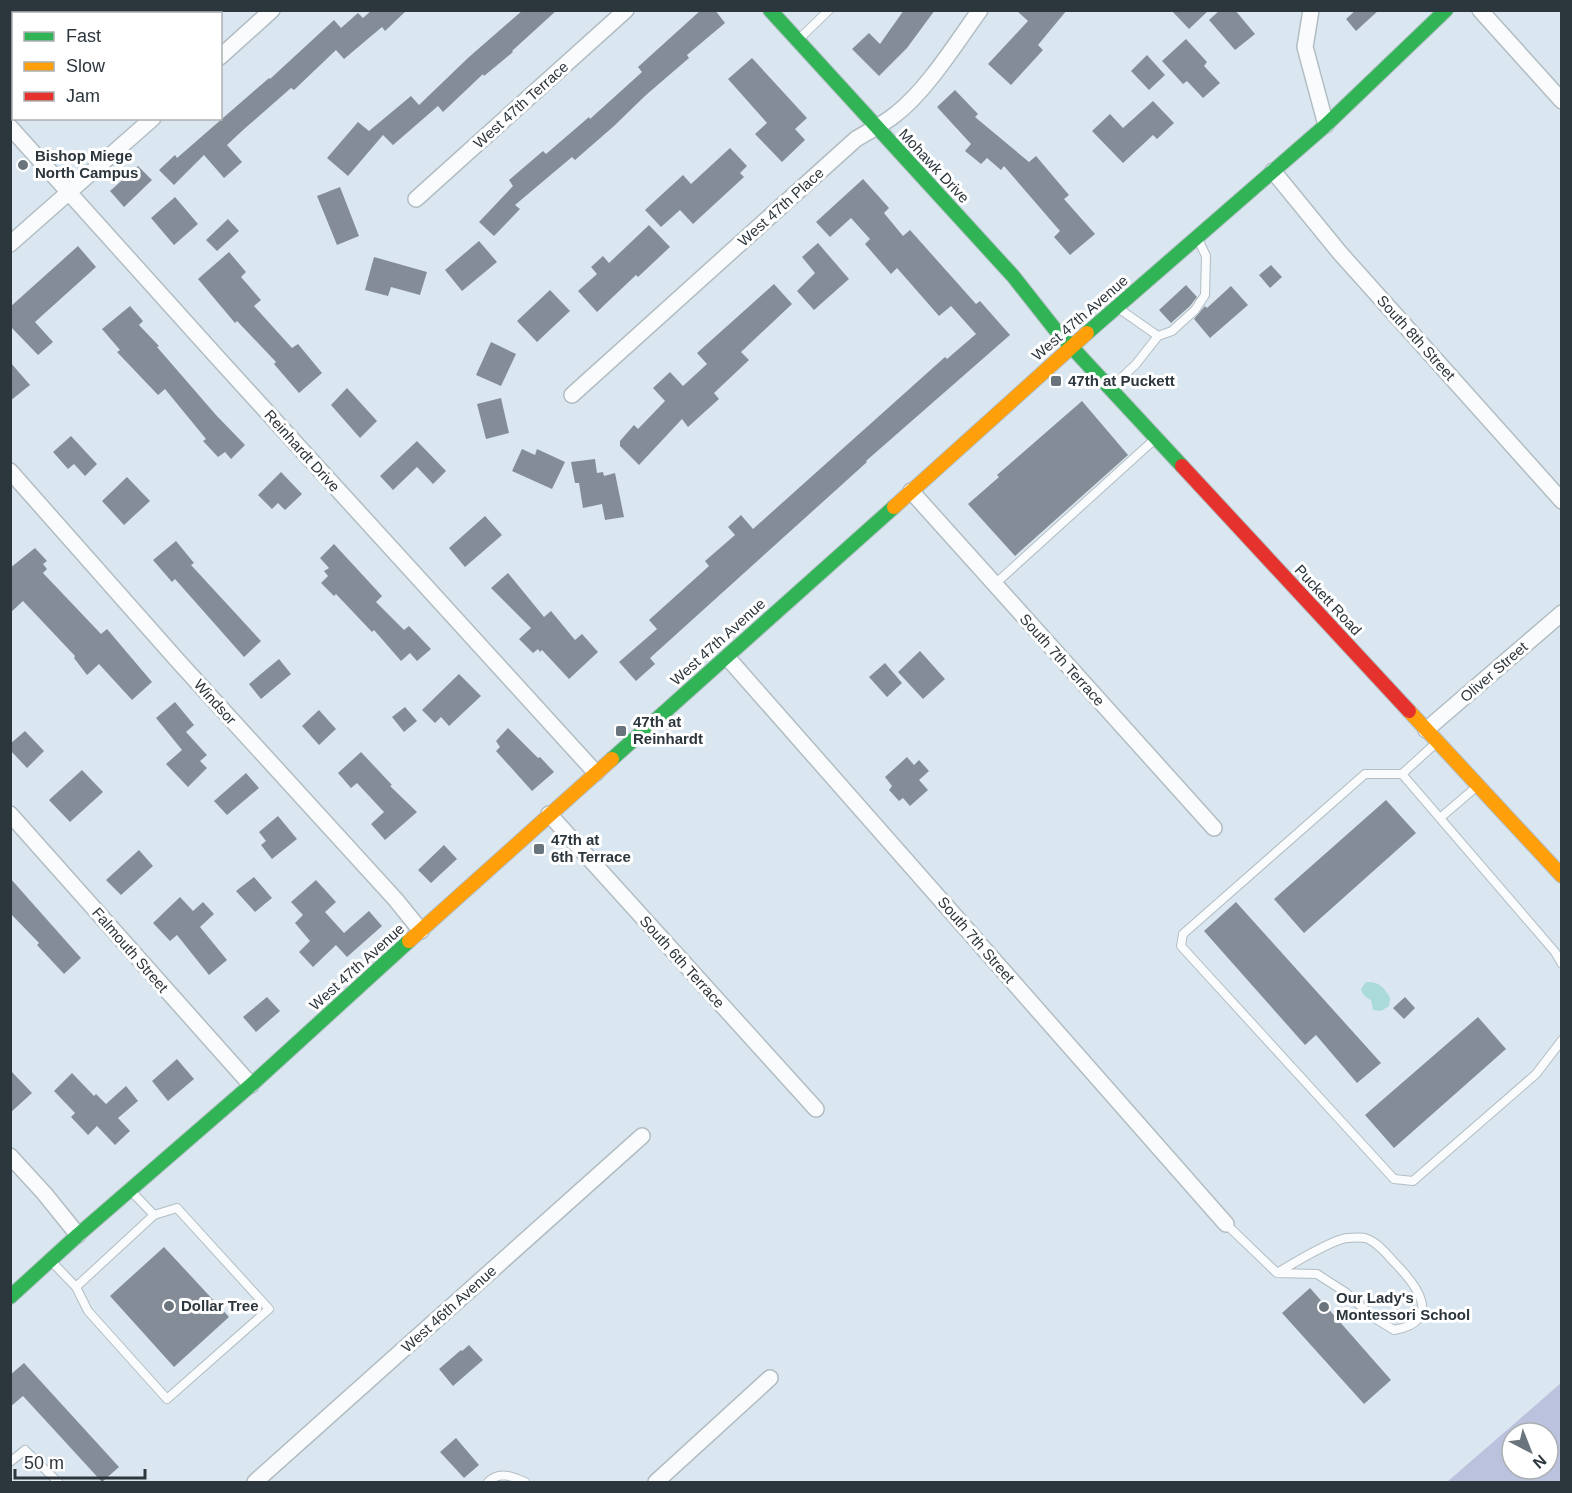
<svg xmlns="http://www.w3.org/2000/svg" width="1572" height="1493" font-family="Arial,sans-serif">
<rect width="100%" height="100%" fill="#dae7f0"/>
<path fill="#bbc2de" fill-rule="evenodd" d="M 1561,1383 L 1561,1482 L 1447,1482 ZM 1512,1433 L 1548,1433 L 1548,1469 L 1512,1469 Z"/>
<path fill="#aadada" d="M 1366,982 C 1379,981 1385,988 1390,998 L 1389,1006 L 1381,1011 L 1373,1010 L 1371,1000 C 1366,997 1362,995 1361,989 Z"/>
<path fill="#848d97" d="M 372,10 L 407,10 L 385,31 L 382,27 L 344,59 L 336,50 L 294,90 L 291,88 L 243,130 L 227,145 L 242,162 L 224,178 L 204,155 L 174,185 L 159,170 L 175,155 L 177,158 L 269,78 L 270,79 L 334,20 L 341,28 L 358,13 L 363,18 Z
M 523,10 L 557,10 L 512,51 L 513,52 L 484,76 L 483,74 L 443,112 L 438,106 L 393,145 L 383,135 L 348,176 L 327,158 L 358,122 L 369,131 L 411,96 L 419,105 L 469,57 Z
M 701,10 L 715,10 L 725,23 L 687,55 L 689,58 L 646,95 L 614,126 L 575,160 L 572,157 L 515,205 L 520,209 L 494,236 L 479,222 L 513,186 L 509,180 L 543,151 L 546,154 L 589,117 L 590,119 L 642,72 L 638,67 Z
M 904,10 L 935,10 L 907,48 L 879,76 L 852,49 L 869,33 L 880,44 Z
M 1016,10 L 1067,10 L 1038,45 L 1043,50 L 1011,85 L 988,64 L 1028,21 Z
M 1171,10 L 1209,10 L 1189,29 Z
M 1220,10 L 1235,10 L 1255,34 L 1235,50 L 1209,20 Z
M 1356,10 L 1379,10 L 1356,31 L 1346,19 Z
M 1186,39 L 1207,62 L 1204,66 L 1220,83 L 1203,98 L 1187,81 L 1183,84 L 1162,61 Z
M 1147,55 L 1165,75 L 1149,90 L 1131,71 Z
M 752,58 L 807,118 L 795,129 L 805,140 L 782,162 L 755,134 L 767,123 L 728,79 Z
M 955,90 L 978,114 L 975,117 L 1029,162 L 1036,156 L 1069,195 L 1064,199 L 1095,234 L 1070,255 L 1054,237 L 1060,231 L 1004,166 L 1001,170 L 987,158 L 981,164 L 965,151 L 971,144 L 937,107 Z
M 1153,101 L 1174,123 L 1157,139 L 1153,135 L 1123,163 L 1092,131 L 1110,114 L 1123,128 Z
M 730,148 L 747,166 L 740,173 L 744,177 L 693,224 L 680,210 L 661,227 L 645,210 L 683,175 L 691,184 Z
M 138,166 L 152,180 L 124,207 L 110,191 Z
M 863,179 L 889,208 L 884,213 L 903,236 L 910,230 L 976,304 L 980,301 L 1010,335 L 866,461 L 867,462 L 650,658 L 655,664 L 636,681 L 619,662 L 657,629 L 649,620 L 709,566 L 705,561 L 735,535 L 728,527 L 741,515 L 753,529 L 945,357 L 947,359 L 976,334 L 951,306 L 939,316 L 897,268 L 891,274 L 865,244 L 870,239 L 851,218 L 830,237 L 816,222 Z
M 340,187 L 359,236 L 337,245 L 317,196 Z
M 175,197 L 198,224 L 174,245 L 151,218 Z
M 228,219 L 239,231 L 217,251 L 206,240 Z
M 649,225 L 670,247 L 638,277 L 636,275 L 597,312 L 578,291 L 597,274 L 591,267 L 603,256 L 609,263 Z
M 479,241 L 497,262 L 462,291 L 445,270 Z
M 818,243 L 849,279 L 814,310 L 797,291 L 815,273 L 802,257 Z
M 78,246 L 96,267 L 35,322 L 53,342 L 38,355 L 10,326 L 10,307 Z
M 229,252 L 246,272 L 241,277 L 261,300 L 254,306 L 292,348 L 298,344 L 322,373 L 299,393 L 274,364 L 276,362 L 237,321 L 235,323 L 198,279 Z
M 374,257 L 427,272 L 420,295 L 391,287 L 388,296 L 365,290 Z
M 1271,265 L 1282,277 L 1270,288 L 1259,275 Z
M 774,284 L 792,304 L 741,352 L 749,360 L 714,393 L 719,399 L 688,427 L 682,419 L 639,465 L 620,446 L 620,441 L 634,425 L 638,429 L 665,401 L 653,388 L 670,372 L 683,386 L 707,364 L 697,353 Z
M 1186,285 L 1197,297 L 1190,306 L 1171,323 L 1159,310 Z
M 1231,286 L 1248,305 L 1210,338 L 1194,319 L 1205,306 L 1207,308 Z
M 550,290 L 570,311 L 537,342 L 517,321 Z
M 130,306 L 143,321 L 139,325 L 159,346 L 157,347 L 216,415 L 245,445 L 231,459 L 225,452 L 218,457 L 203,441 L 206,439 L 165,389 L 158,395 L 117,352 L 120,350 L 102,329 Z
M 491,342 L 516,354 L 501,386 L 476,375 Z
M 10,362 L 30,385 L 10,401 Z
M 347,388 L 377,421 L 360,438 L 331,405 Z
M 501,398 L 509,433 L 486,439 L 477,404 Z
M 1082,401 L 1128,455 L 1015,556 L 968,504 L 999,477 L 997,475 Z
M 71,436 L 97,464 L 85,476 L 74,464 L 68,469 L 53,452 Z
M 417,441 L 446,471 L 433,484 L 417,467 L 393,490 L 380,476 Z
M 522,449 L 535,455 L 537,449 L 565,462 L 552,489 L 512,471 Z
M 595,459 L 597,473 L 603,472 L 604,476 L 615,473 L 624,517 L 605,520 L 602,504 L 583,508 L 579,483 L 575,483 L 571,462 Z
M 281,472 L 302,494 L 285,510 L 278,503 L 272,509 L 258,495 Z
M 127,477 L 150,501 L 124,525 L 102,501 Z
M 485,516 L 502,535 L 465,567 L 449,548 Z
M 176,541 L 194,563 L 191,565 L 261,641 L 244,657 L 175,579 L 172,582 L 153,560 Z
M 334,544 L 382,596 L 376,602 L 404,630 L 409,626 L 431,649 L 417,661 L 410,653 L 401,661 L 374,630 L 372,632 L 336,594 L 334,596 L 321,583 L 328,576 L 324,571 L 329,568 L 320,558 Z
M 35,548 L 47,561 L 43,564 L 47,569 L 43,573 L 101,634 L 107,629 L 152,682 L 132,700 L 99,664 L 87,675 L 74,658 L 75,656 L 23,601 L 10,613 L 10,568 Z
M 508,573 L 544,617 L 551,611 L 575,640 L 582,634 L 598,652 L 569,679 L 542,650 L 540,652 L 538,649 L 533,653 L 519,639 L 531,628 L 491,588 Z
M 920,651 L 945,679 L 923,699 L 898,672 Z
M 279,659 L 291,674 L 261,699 L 249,684 Z
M 885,663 L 902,683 L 887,697 L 869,677 Z
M 459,674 L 481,696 L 449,726 L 441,717 L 435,723 L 422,710 Z
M 175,702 L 194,725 L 186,732 L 207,755 L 200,761 L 207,768 L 188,787 L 166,764 L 182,750 L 156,718 Z
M 405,707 L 417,721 L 404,732 L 392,717 Z
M 319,710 L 336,729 L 319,745 L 302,726 Z
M 508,728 L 538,758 L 540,757 L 554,772 L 532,791 L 496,751 L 500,747 L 496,741 Z
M 25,731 L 44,751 L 27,768 L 10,750 L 10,744 Z
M 361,752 L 392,785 L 390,786 L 417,812 L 385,840 L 371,824 L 384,812 L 357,783 L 351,788 L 338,773 Z
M 907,757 L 914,765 L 919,760 L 929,771 L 919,780 L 928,790 L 910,806 L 903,798 L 899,801 L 889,790 L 892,786 L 885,777 Z
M 82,770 L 103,792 L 70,822 L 49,800 Z
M 246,773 L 259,788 L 227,815 L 214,801 Z
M 1386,800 L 1416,833 L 1304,933 L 1274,899 Z
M 278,816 L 297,839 L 272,859 L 261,845 L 266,841 L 259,832 Z
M 444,845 L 457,859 L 431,883 L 418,870 Z
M 139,850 L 153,866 L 121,895 L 106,880 Z
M 254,877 L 272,898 L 255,912 L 236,891 Z
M 10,878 L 81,958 L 64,974 L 37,945 L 39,943 L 10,913 Z
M 316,880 L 336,902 L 325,912 L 344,933 L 369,911 L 382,926 L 347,957 L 336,945 L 313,967 L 299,952 L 310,941 L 295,923 L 303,915 L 291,902 Z
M 180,897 L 193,911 L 203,902 L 214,914 L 200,927 L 227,960 L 209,975 L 177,935 L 170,941 L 153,923 Z
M 1236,902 L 1381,1063 L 1357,1083 L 1316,1035 L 1305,1045 L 1204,931 Z
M 267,997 L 280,1011 L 256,1032 L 243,1017 Z
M 1405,997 L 1415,1008 L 1404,1019 L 1393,1008 Z
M 1478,1017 L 1506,1049 L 1394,1148 L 1365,1115 Z
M 177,1059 L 194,1079 L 168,1101 L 152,1081 Z
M 10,1070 L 32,1093 L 10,1113 Z
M 72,1073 L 94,1096 L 96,1094 L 106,1104 L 126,1086 L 138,1101 L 118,1118 L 130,1131 L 115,1145 L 97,1126 L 88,1135 L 71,1117 L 75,1113 L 54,1091 Z
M 164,1247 L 229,1317 L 174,1367 L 110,1296 Z
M 1310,1288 L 1391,1380 L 1364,1404 L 1282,1313 Z
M 469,1345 L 483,1360 L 453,1386 L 439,1369 L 461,1350 L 462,1351 Z
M 24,1363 L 119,1467 L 102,1482 L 23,1396 L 10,1407 L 10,1375 Z
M 456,1438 L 479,1465 L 464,1478 L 440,1452 Z"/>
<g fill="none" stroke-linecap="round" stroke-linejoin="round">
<g stroke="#b2bdc3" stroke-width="10">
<path id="lane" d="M 800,38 L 829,10
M 1118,308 L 1158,336 L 1172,331 L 1195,310 L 1205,295 L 1206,256 L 1198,239
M 1113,386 L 1136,364 L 1158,336
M 995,584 L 1155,439
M 1402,774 L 1436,743
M 1440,818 L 1475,788
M 1562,964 L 1555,952 L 1402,774 L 1365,774 L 1183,934 L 1181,946 L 1394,1179 L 1413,1181 L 1536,1074 L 1562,1040
M 1226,1224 L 1277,1273 L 1317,1274 L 1345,1292 L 1373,1317 L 1394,1330 C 1445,1321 1416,1284 1393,1261 C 1386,1253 1376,1241 1365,1238 C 1360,1237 1351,1238 1347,1238 C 1331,1240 1292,1264 1277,1273
M 51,1261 L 76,1287 L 88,1311 L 167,1399 L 269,1309 L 177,1208 L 154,1215 L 132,1192
M 76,1287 L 154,1215
M 10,1462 L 25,1450 L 58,1482
M 488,1482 C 499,1471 512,1476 525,1482"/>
</g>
<g stroke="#b2bdc3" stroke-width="18">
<path id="street" d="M 1311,10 L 1305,47 L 1326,125
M 1480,10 L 1562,101
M 220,57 L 272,10
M 10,127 L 217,357 L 596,773
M 1273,171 L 1340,253 L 1562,501
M 416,199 L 626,10
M 10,244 L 153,118
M 572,395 L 856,139 C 869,131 884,124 896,114 C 927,90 956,43 980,10
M 10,471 L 178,661 L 396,900 L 421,931
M 911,491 L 1214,828
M 727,657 L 1226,1224
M 1426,730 L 1562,613
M 10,814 L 251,1085
M 549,814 L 816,1109
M 10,1156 L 44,1193 L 78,1235
M 255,1482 L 642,1136
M 656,1482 L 770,1378"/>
</g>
<g stroke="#b2bdc3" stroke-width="16">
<path id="fast" d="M 770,10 L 1013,276 L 1054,328 L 1182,466
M 1087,333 L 1326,125 L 1446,10
M 612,759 L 894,507
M 10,1297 L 78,1235 L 251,1085 L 409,941"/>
</g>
<g stroke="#b2bdc3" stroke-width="16">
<path id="slow" d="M 894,507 L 1087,333
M 1409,711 L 1562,876
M 409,941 L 612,759"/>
</g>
<g stroke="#b2bdc3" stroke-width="16">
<path id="jam" d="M 1182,466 L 1409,711"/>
</g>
<use href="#lane" stroke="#f9fbfd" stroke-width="8"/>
<use href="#street" stroke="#f9fbfd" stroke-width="15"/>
<use href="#fast" stroke="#30b455" stroke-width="14"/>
<use href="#slow" stroke="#ff9f0a" stroke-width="14"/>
<use href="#jam" stroke="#e5322d" stroke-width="14"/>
</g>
<g fill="#69747c" stroke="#fff" stroke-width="2">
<circle cx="23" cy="165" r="6"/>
<rect x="1050" y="375" width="12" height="12" rx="3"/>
<rect x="615" y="725" width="12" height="12" rx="3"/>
<rect x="533" y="843" width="12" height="12" rx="3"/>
<circle cx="169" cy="1306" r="6"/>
<circle cx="1324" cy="1307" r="6"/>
</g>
<g text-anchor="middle" stroke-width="6" stroke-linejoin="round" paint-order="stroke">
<g font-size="15" fill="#2c363d" stroke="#fff">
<text transform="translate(521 105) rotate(-42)" y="5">West 47th Terrace</text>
<text transform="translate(934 166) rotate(47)" y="5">Mohawk Drive</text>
<text transform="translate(781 207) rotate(-42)" y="5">West 47th Place</text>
<text transform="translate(1080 318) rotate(-41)" y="5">West 47th Avenue</text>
<text transform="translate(1416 338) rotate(48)" y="5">South 8th Street</text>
<text transform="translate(302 451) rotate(48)" y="5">Reinhardt Drive</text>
<text transform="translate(1328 600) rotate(47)" y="5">Puckett Road</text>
<text transform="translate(718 642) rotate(-42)" y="5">West 47th Avenue</text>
<text transform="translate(1062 660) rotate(48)" y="5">South 7th Terrace</text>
<text transform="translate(1494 672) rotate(-41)" y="5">Oliver Street</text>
<text transform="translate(215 702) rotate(48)" y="5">Windsor</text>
<text transform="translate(976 940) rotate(49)" y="5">South 7th Street</text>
<text transform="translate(130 950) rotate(49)" y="5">Falmouth Street</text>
<text transform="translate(682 962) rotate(48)" y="5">South 6th Terrace</text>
<text transform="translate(357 967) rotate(-42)" y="5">West 47th Avenue</text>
<text transform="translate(449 1309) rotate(-42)" y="5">West 46th Avenue</text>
</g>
<g font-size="15" font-weight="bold" fill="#2c363d" stroke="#fff" text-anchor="start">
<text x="35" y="161">Bishop Miege<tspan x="35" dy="17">North Campus</tspan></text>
<text x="1068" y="386">47th at Puckett</text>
<text x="633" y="727">47th at<tspan x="633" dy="17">Reinhardt</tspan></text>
<text x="551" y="845">47th at<tspan x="551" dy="17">6th Terrace</tspan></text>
<text x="1336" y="1303">Our Lady's<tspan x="1336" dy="17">Montessori School</tspan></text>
<text x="181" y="1311">Dollar Tree</text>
</g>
</g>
<rect width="1572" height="1493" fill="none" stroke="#2c363d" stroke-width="24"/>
<rect x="12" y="12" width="210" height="108" fill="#ffffff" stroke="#abafb1" stroke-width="1.5"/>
<rect x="24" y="32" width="30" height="9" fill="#30b455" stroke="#abafb1" stroke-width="1.5"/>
<text x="66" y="42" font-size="18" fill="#2c363d">Fast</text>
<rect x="24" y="62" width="30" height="9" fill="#ff9f0a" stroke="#abafb1" stroke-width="1.5"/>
<text x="66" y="72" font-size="18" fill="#2c363d">Slow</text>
<rect x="24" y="92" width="30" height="9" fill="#e5322d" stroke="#abafb1" stroke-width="1.5"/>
<text x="66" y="102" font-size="18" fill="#2c363d">Jam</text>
<g transform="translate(1530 1451) rotate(138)"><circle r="28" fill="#ffffff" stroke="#abafb1" stroke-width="1.5"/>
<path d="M0-4.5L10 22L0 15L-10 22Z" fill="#69747c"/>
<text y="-9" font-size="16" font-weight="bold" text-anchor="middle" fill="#2c363d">N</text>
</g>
<path d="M15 1469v9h130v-9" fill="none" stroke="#2c363d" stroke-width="3"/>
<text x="24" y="1469" font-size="18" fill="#2c363d" stroke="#ffffff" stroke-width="4.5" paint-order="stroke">50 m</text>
</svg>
